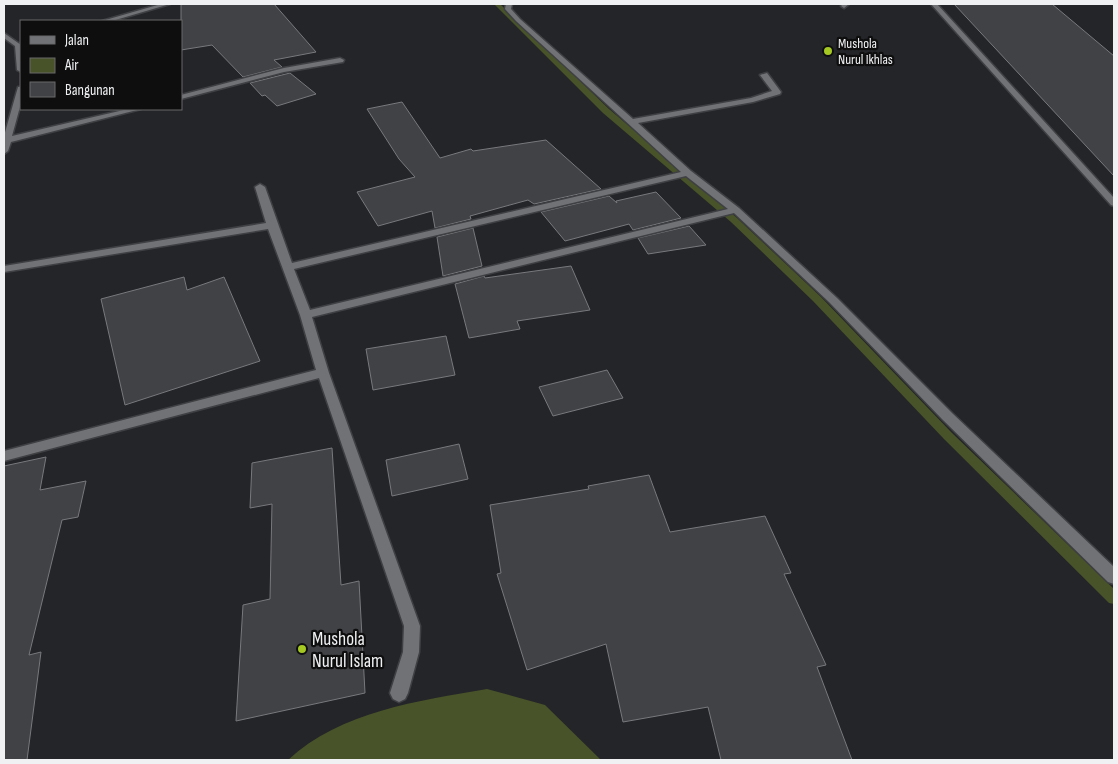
<svg xmlns="http://www.w3.org/2000/svg" width="1118" height="764" font-family="'Sofia Sans Condensed',sans-serif">
<rect width="100%" height="100%" fill="#242528"/>
<path fill="#485329" d="M 487,689 L 545,705 L 601,760 L 288,760 C 341,711 418,701 487,689 Z"/>
<g fill="none" stroke-linecap="round" stroke-linejoin="round">
<path fill="#485329" fill-rule="evenodd" d="M 494,4 L 500,4 L 609,109 L 737,218 L 821,297 L 952,433 L 1114,589 L 1114,604 L 1109,603 L 944,439 L 813,301 L 731,222 L 603,113 Z"/>
</g>
<path fill="#414245" stroke="#78797d" d="M 181,4 L 274,4 L 316,52 L 274,60 L 282,67 L 243,77 L 212,45 L 181,50 Z
M 954,4 L 1052,4 L 1114,56 L 1114,176 Z
M 290,73 L 316,94 L 277,106 L 265,95 L 262,96 L 250,83 Z
M 402,102 L 440,158 L 471,149 L 473,151 L 546,140 L 601,189 L 534,204 L 528,200 L 470,216 L 471,219 L 435,228 L 432,211 L 378,226 L 357,192 L 415,177 L 399,159 L 367,109 Z
M 656,192 L 681,218 L 633,230 L 629,224 L 565,241 L 541,212 L 609,196 L 617,203 L 616,201 Z
M 689,226 L 706,245 L 648,254 L 638,238 Z
M 473,228 L 482,266 L 443,276 L 437,237 Z
M 571,266 L 590,310 L 517,321 L 520,329 L 469,338 L 455,284 L 484,276 L 485,278 Z
M 184,277 L 187,290 L 224,277 L 260,361 L 125,405 L 101,299 Z
M 446,336 L 455,375 L 373,390 L 366,349 Z
M 607,370 L 623,398 L 553,416 L 539,387 Z
M 459,444 L 468,479 L 392,496 L 386,460 Z
M 332,448 L 341,585 L 359,581 L 365,693 L 236,721 L 243,605 L 270,599 L 272,504 L 250,508 L 252,463 Z
M 46,457 L 40,490 L 86,481 L 78,517 L 62,520 L 29,655 L 41,652 L 27,760 L 4,760 L 4,466 Z
M 649,475 L 670,532 L 765,516 L 791,573 L 784,574 L 826,665 L 817,667 L 852,760 L 721,760 L 708,707 L 623,722 L 606,644 L 527,670 L 497,574 L 501,573 L 490,505 L 589,489 L 588,486 Z"/>
<g fill="none" stroke-linecap="round" stroke-linejoin="round">
<g stroke="#3f4043" stroke-width="3">
<path id="minor" d="M 161,4 L 170,4 L 112,21 L 102,21 Z
M 506,4 L 512,4 L 511,9 L 520,19 L 633,119 L 751,98 L 772,91 L 760,75 L 767,73 L 781,92 L 780,94 L 753,102 L 638,123 L 691,171 L 739,208 L 837,298 L 952,413 L 1114,567 L 1114,584 L 1108,582 L 942,419 L 829,302 L 734,213 L 312,317 L 329,373 L 420,626 L 419,652 L 408,693 L 405,699 L 399,702 L 393,699 L 390,693 L 403,652 L 404,626 L 319,378 L 4,461 L 4,451 L 316,370 L 300,315 L 268,229 L 4,272 L 4,266 L 266,223 L 255,187 L 260,184 L 265,187 L 292,263 L 681,172 L 516,21 L 505,9 ZM 686,176 L 728,209 L 310,310 L 294,269 Z
M 843,4 L 849,4 L 844,8 L 841,6 Z
M 931,4 L 937,4 L 1114,198 L 1114,206 L 1111,205 Z
M 4,33 L 21,45 L 21,72 L 17,70 L 15,46 L 4,38 Z
M 340,58 L 344,60 L 343,62 L 284,72 L 181,99 L 181,95 L 284,68 Z
M 18,87 L 21,87 L 21,103 L 12,136 L 128,109 L 141,109 L 11,142 L 8,151 L 4,154 L 4,136 Z"/>
</g>
<use href="#minor" fill="#717276" fill-rule="evenodd"/>
</g>
<g fill="#a5c823" stroke="#0e0e0f" stroke-width="2">
<circle cx="828" cy="51" r="5"/>
<circle cx="302" cy="649" r="5"/>
</g>
<g text-anchor="middle" stroke-width="4.5" stroke-linejoin="round" paint-order="stroke">
<g font-size="14" fill="#f0f1f3" stroke="#0e0e0f" text-anchor="start">
<text x="838" y="48">Mushola<tspan x="838" dy="16">Nurul Ikhlas</tspan></text>
</g>
<g font-size="19" fill="#f0f1f3" stroke="#0e0e0f" text-anchor="start">
<text x="312" y="645">Mushola<tspan x="312" dy="22">Nurul Islam</tspan></text>
</g>
</g>
<rect width="1118" height="764" fill="none" stroke="#f0f1f3" stroke-width="10"/>
<rect x="20" y="20" width="162" height="90" fill="#0e0e0f" stroke="#68696a"/>
<rect x="30" y="36" width="25" height="8" fill="#717276" stroke="#68696a"/>
<text x="65" y="45" font-size="15" fill="#f0f1f3">Jalan</text>
<rect x="30" y="58" width="25" height="15" fill="#485329" stroke="#68696a"/>
<text x="65" y="70" font-size="15" fill="#f0f1f3">Air</text>
<rect x="30" y="82" width="25" height="15" fill="#414245" stroke="#68696a"/>
<text x="65" y="95" font-size="15" fill="#f0f1f3">Bangunan</text>
</svg>
